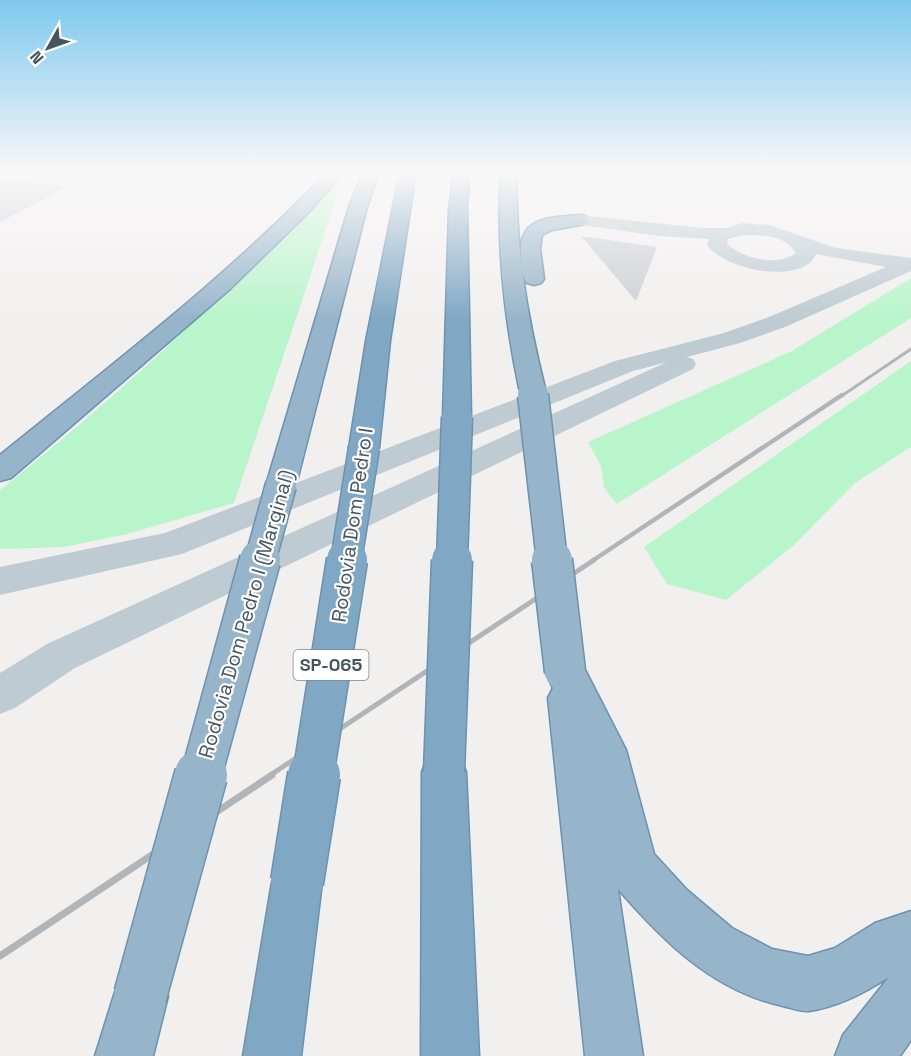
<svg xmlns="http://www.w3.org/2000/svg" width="911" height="1056" font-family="'Space Grotesk',sans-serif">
<rect width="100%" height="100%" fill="#f2efef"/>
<path fill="#b8f5ca" d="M 345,172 L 234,503 L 127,534 L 64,547 L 0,549 L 0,490 C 123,393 236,285 345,172 Z
M 911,278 L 911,318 L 617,504 L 604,488 L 601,466 L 588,442 L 792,351 Z
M 911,361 L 911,447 L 855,483 L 794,545 L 726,600 L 667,584 L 644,547 Z"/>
<path fill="#cacfd4" d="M 0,179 L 68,186 L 0,222 Z
M 581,236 L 657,247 L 636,301 Z"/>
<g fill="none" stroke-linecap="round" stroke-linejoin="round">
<g stroke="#6c92b0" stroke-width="3">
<path id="trunk" d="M 327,172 L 344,172 L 308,213 L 230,289 L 11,478 L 0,481 L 0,455 C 112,364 228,277 327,172 Z
M 363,172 L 379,172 L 367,207 L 296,485 L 292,492 L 281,496 L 270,492 L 266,485 L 349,207 Z
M 501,172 L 517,172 C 515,246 527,316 545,388 L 541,394 L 532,396 L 523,394 L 519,388 C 504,316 496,246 501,172 Z
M 580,215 L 586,216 L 589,220 L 586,224 L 552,230 L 542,235 L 540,248 L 544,279 L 541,283 L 534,285 L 527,283 C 521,276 522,265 521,256 C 518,216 549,218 580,215 Z
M 565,653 L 579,658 L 626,750 L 654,854 L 687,890 L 732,928 L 772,949 L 808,956 L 835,948 L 875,923 L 911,911 L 911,965 L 898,971 L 911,965 L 911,1040 L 900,1056 L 835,1056 L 843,1035 L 889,977 C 866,992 838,1007 809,1011 C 802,1012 791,1008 783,1006 C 713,991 663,941 618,889 L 643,1056 L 585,1056 L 548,698 L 553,688 L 545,671 L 551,658 Z
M 140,968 L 160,976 L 168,996 L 153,1056 L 95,1056 L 120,976 Z"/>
</g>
<g stroke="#6c92b0" stroke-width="3">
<path id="motorway" d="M 400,172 L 416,172 L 390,341 L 379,448 L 374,455 L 364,457 L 354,455 L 349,448 L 366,341 Z
M 454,172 L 470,172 L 467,208 L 471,417 L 467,423 L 457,425 L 447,423 L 443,417 L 449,208 Z
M 444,750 L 460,756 L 466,772 L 479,1056 L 421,1056 L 422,772 L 428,756 Z
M 297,857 L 315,864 L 322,882 L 301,1056 L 243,1056 L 272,882 L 279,864 Z"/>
</g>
<path fill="#becbd3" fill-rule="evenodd" d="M 580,215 L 702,228 L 726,228 L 742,223 L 769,225 L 836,248 L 911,258 L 911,271 L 785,327 L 740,343 L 687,357 L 693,359 L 696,364 L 693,369 L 75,668 L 15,708 L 0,714 L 0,673 L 47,644 L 667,362 L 633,371 L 182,554 L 0,595 L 0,567 L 165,533 L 615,361 L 724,333 L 769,317 L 886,267 L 816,254 C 803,286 724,270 707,245 L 709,239 L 660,236 L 574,224 L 571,220 L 574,216 ZM 743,235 C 762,235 785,235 796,253 C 777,267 744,259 727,244 L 728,239 Z"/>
<use href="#trunk" fill="#96b4ca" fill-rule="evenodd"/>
<use href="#motorway" fill="#80a7c4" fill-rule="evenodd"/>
<path stroke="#b0b5ba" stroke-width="3" d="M 840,397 L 911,349"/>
<path stroke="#b0b5ba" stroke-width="4.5" d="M 592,561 L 842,395"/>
<path stroke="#b0b5ba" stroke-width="5" d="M 269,776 L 594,560"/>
<path stroke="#b0b5ba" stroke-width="7" d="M 0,956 L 272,775"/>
<g stroke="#6c92b0" stroke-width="26" stroke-linecap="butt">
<path id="trunk-bridge-far3" d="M 532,388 L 533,397"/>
</g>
<g stroke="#6c92b0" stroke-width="33" stroke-linecap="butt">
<path id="trunk-bridge-far2" d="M 533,395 L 552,561
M 260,561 L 281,485"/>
</g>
<g stroke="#6c92b0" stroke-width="43" stroke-linecap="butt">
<path id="trunk-bridge-far1" d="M 552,560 L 565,671
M 201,776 L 260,560"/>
</g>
<g stroke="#6c92b0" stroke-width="55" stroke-linecap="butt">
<path id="trunk-bridge" d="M 140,996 L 201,775"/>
</g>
<g stroke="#6c92b0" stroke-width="33" stroke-linecap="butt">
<path id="motorway-bridge-far2" d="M 346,561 L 364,448
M 452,561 L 457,417"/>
</g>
<g stroke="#6c92b0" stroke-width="43" stroke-linecap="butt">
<path id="motorway-bridge-far1" d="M 444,772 L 452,560
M 313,776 L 347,560"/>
</g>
<g stroke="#6c92b0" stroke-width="55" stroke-linecap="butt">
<path id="motorway-bridge" d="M 297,882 L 314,775"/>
</g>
<use href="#trunk-bridge-far3" stroke="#96b4ca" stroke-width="23"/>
<use href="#trunk-bridge-far2" stroke="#96b4ca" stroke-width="30"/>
<use href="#trunk-bridge-far1" stroke="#96b4ca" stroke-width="40"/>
<use href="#trunk-bridge" stroke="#96b4ca" stroke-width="52"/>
<use href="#motorway-bridge-far2" stroke="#80a7c4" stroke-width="30"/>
<use href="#motorway-bridge-far1" stroke="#80a7c4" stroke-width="40"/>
<use href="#motorway-bridge" stroke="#80a7c4" stroke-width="52"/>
</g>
<linearGradient id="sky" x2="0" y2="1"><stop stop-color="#7ec9ee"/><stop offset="0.54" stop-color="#f9f8f8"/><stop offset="1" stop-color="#f9f8f8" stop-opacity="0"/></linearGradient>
<rect width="911" height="320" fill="url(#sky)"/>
<g text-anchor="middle" stroke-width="4.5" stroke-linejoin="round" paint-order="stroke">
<rect fill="#fff" stroke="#7c888f" stroke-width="1.5" x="293.5" y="650" width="75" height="30" rx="4.5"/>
<g font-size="18" font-weight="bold" fill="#44555f">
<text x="331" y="671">SP-065</text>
</g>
<g font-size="20" fill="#44555f" stroke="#fff">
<text transform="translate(352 525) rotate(-82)" y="7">Rodovia Dom Pedro I</text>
<text transform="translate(246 614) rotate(-74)" y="7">Rodovia Dom Pedro I (Marginal)</text>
</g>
</g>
<g transform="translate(48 48) rotate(230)" stroke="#ffffff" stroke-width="4.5" paint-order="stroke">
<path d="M0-4.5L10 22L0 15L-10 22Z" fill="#44555f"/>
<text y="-9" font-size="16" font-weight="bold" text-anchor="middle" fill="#44555f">N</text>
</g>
</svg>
